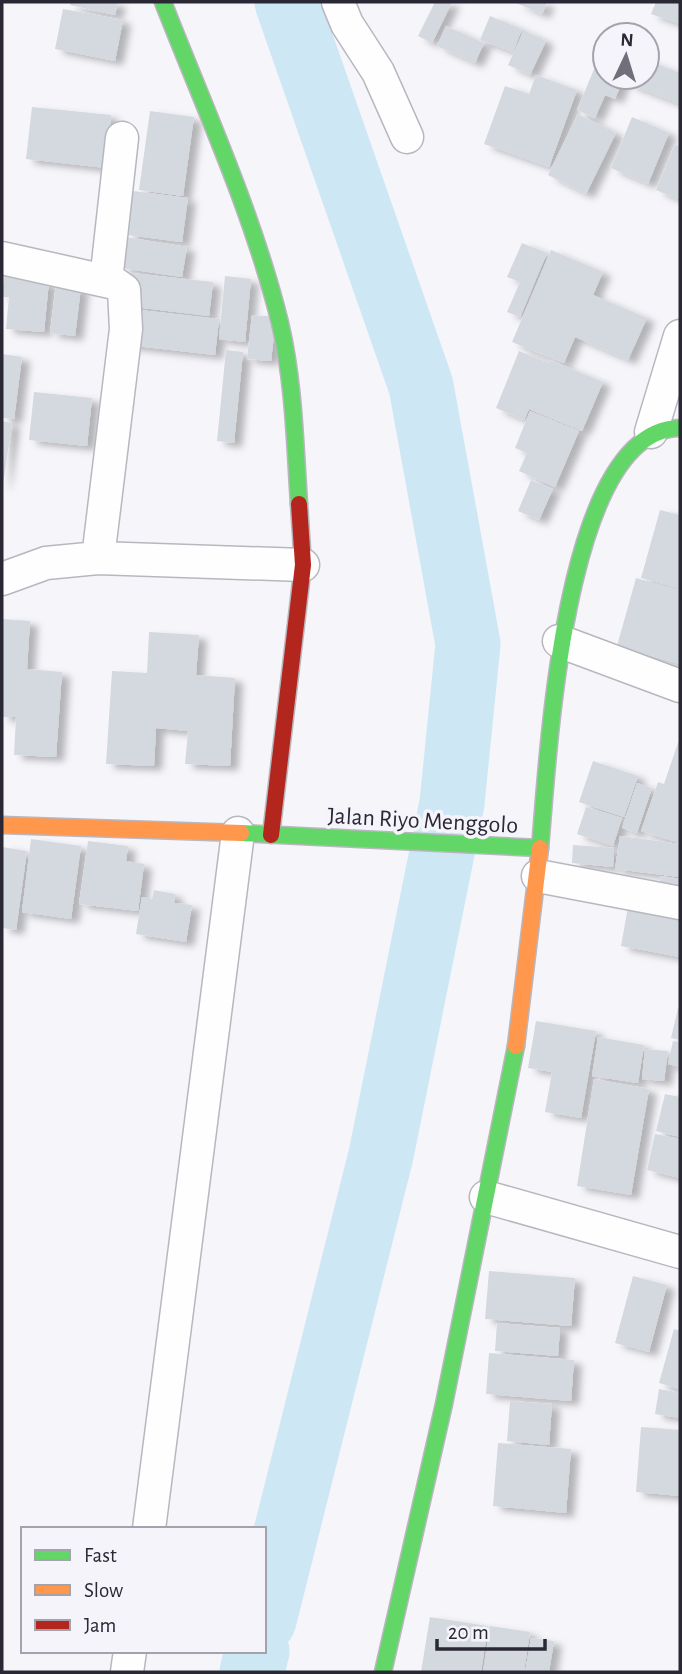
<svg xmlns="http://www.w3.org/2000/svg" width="682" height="1674" font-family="'Alegreya Sans',sans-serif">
<defs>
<filter id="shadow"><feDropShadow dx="8" dy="4.5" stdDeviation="3.5" flood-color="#0004"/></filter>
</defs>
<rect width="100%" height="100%" fill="#f6f5fa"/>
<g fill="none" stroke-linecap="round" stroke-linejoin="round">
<path stroke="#cde8f4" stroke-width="65" d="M 264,1620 L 381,1155 L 452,803 L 468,644 L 421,386 L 287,2
M 252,1672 L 257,1651"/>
</g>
<path fill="#d4d8df" filter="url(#shadow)" d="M 71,2 L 118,2 L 115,15 L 70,5 Z
M 435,2 L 452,2 L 432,43 L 418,36 Z
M 514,2 L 547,2 L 542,14 Z
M 656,2 L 680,2 L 680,24 L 651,14 Z
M 63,9 L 123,20 L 115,61 L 55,49 Z
M 490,16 L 522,29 L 513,52 L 480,40 Z
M 446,26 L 484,43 L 475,63 L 437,46 Z
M 524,30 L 546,41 L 530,75 L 508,65 Z
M 647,60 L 680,73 L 680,104 L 628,84 L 631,77 L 647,77 Z
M 597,62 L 605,65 L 605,77 L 624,77 L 615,99 L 605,95 L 595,118 L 577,110 Z
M 536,75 L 577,90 L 549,167 L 484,144 L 505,86 L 529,94 Z
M 32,107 L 111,115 L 106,168 L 26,159 Z
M 150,111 L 194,117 L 183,196 L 139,190 Z
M 578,114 L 616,133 L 586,194 L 548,175 Z
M 632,117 L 669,133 L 648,184 L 611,168 Z
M 675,144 L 680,147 L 678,199 L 656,190 Z
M 133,191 L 188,198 L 182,242 L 127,235 Z
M 125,237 L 187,247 L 182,277 L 121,268 Z
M 522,243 L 547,253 L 520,317 L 507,312 L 520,282 L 507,277 Z
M 551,250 L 603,272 L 593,295 L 647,318 L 628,360 L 575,337 L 564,363 L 512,342 Z
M 131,273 L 213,282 L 209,316 L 127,306 Z
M 4,276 L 49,281 L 44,332 L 6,329 L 9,297 L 2,297 Z
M 225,276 L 251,279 L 245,342 L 219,339 Z
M 56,284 L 81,287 L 75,336 L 50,333 Z
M 130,309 L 219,319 L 215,355 L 127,345 Z
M 252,315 L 276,317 L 271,361 L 247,359 Z
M 226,350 L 243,352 L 234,443 L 217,441 Z
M 519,351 L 549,363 L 550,360 L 603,382 L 582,431 L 529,409 L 524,420 L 496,408 Z
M 2,354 L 22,357 L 14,419 L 2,418 Z
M 34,392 L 92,398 L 87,446 L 29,440 Z
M 530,411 L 579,431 L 555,487 L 519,471 L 527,453 L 515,448 Z
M 2,421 L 12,423 L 3,485 L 2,485 Z
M 531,480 L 553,489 L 539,520 L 518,511 Z
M 660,510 L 680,515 L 680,589 L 641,578 Z
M 636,578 L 680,590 L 680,664 L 617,646 Z
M 2,619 L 30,621 L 27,669 L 62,672 L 56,757 L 14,755 L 16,717 L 2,717 Z
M 149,632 L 199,635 L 196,675 L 235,678 L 230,766 L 185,764 L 188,731 L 156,728 L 154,766 L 106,764 L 112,671 L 147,673 Z
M 680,737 L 680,843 L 641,831 L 658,782 L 664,784 Z
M 593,761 L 638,776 L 624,817 L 579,802 Z
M 637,783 L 652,788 L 637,833 L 622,828 Z
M 586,807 L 622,818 L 613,846 L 577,834 Z
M 620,836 L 680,844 L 680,877 L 615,869 Z
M 31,839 L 81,846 L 71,919 L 22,912 Z
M 88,841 L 128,846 L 126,861 L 144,864 L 138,911 L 79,904 Z
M 573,845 L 614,848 L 613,867 L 572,863 Z
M 2,847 L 27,851 L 16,930 L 2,928 Z
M 661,876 L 680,879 L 680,901 L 658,898 Z
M 154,890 L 175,894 L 174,903 L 192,905 L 186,942 L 136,934 L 142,897 L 152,899 Z
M 680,904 L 680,957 L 621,946 L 628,907 Z
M 678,1008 L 680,1008 L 680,1040 L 671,1038 Z
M 536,1021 L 596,1031 L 581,1118 L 545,1112 L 552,1072 L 528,1068 Z
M 598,1037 L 644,1045 L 638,1083 L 592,1076 Z
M 673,1041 L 680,1042 L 680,1067 L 668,1064 Z
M 645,1049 L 668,1051 L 664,1081 L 642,1079 Z
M 594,1079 L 649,1089 L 631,1195 L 577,1186 Z
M 665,1094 L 680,1097 L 680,1137 L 656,1131 Z
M 655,1134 L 680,1139 L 680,1178 L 647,1170 Z
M 489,1271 L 575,1278 L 571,1326 L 485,1319 Z
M 633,1276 L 667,1285 L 649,1352 L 615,1343 Z
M 497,1323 L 560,1328 L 558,1356 L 495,1351 Z
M 674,1329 L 680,1331 L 680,1389 L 659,1383 Z
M 489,1353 L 574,1360 L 571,1401 L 486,1394 Z
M 659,1389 L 680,1393 L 680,1418 L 655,1414 Z
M 510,1401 L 552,1404 L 549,1445 L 507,1441 Z
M 641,1427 L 680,1430 L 680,1496 L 636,1492 Z
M 498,1443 L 571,1449 L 566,1513 L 493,1506 Z
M 430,1617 L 488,1626 L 481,1672 L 421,1672 Z
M 490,1626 L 530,1632 L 524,1672 L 483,1672 Z
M 531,1638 L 554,1641 L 549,1672 L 525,1672 Z"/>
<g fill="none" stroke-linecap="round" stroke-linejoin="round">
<g stroke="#b8b7bf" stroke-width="35">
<path id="street" d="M 338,2 L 347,24 L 378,72 L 407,137
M 2,258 L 114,283 L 124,290 L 126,329 L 98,558
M 106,281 L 122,138
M 651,432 L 680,336
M 2,579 L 46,563 L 98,558 L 303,565
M 559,641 L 680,686
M 538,876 L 680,903
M 486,1197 L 680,1252
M 149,1529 L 238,833
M 127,1672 L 130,1651"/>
</g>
<g stroke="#b8b7bf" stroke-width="19">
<path id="fast" d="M 163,2 C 204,107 253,213 280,323 C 294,382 295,444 299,504
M 241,833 L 540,848 C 548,763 562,429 680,428
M 383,1672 L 444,1404 L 516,1046"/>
</g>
<g stroke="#b8b7bf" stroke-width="19">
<path id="slow" d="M 2,825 L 241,833
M 516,1046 L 540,848"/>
</g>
<g stroke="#b8b7bf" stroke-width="19">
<path id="jam" d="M 271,835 L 303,565 L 299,504"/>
</g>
<use href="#street" stroke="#fefefe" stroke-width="32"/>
<use href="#fast" stroke="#63d668" stroke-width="16"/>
<use href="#slow" stroke="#ff974d" stroke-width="16"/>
<use href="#jam" stroke="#b3261e" stroke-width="16"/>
</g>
<g text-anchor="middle" stroke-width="7" stroke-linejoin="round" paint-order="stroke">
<g font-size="24" fill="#2a2835" stroke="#f5f4fb">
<text transform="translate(423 820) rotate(3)" y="8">Jalan Riyo Menggolo</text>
</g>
</g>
<rect width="682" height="1674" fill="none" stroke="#2a2835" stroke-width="7"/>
<rect x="21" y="1527" width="245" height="126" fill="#f5f4fb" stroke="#a4a2ac" stroke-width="2"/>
<rect x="35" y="1550" width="35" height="10" fill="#63d668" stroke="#a4a2ac" stroke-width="2"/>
<text x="84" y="1562" font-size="21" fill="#2a2835">Fast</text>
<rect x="35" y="1585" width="35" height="10" fill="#ff974d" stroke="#a4a2ac" stroke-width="2"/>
<text x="84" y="1597" font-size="21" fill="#2a2835">Slow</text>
<rect x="35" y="1620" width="35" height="10" fill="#b3261e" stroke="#a4a2ac" stroke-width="2"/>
<text x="84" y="1632" font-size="21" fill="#2a2835">Jam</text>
<g transform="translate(626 56) rotate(4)"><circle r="33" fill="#f5f4fb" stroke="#a4a2ac" stroke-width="2"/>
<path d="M0-5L12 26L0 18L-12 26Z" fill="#71707a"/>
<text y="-10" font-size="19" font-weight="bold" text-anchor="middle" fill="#2a2835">N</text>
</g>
<path d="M437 1639v10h108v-10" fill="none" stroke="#2a2835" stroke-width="3.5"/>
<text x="448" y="1639" font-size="21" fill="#2a2835" stroke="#f5f4fb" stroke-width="5" paint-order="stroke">20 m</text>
</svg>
